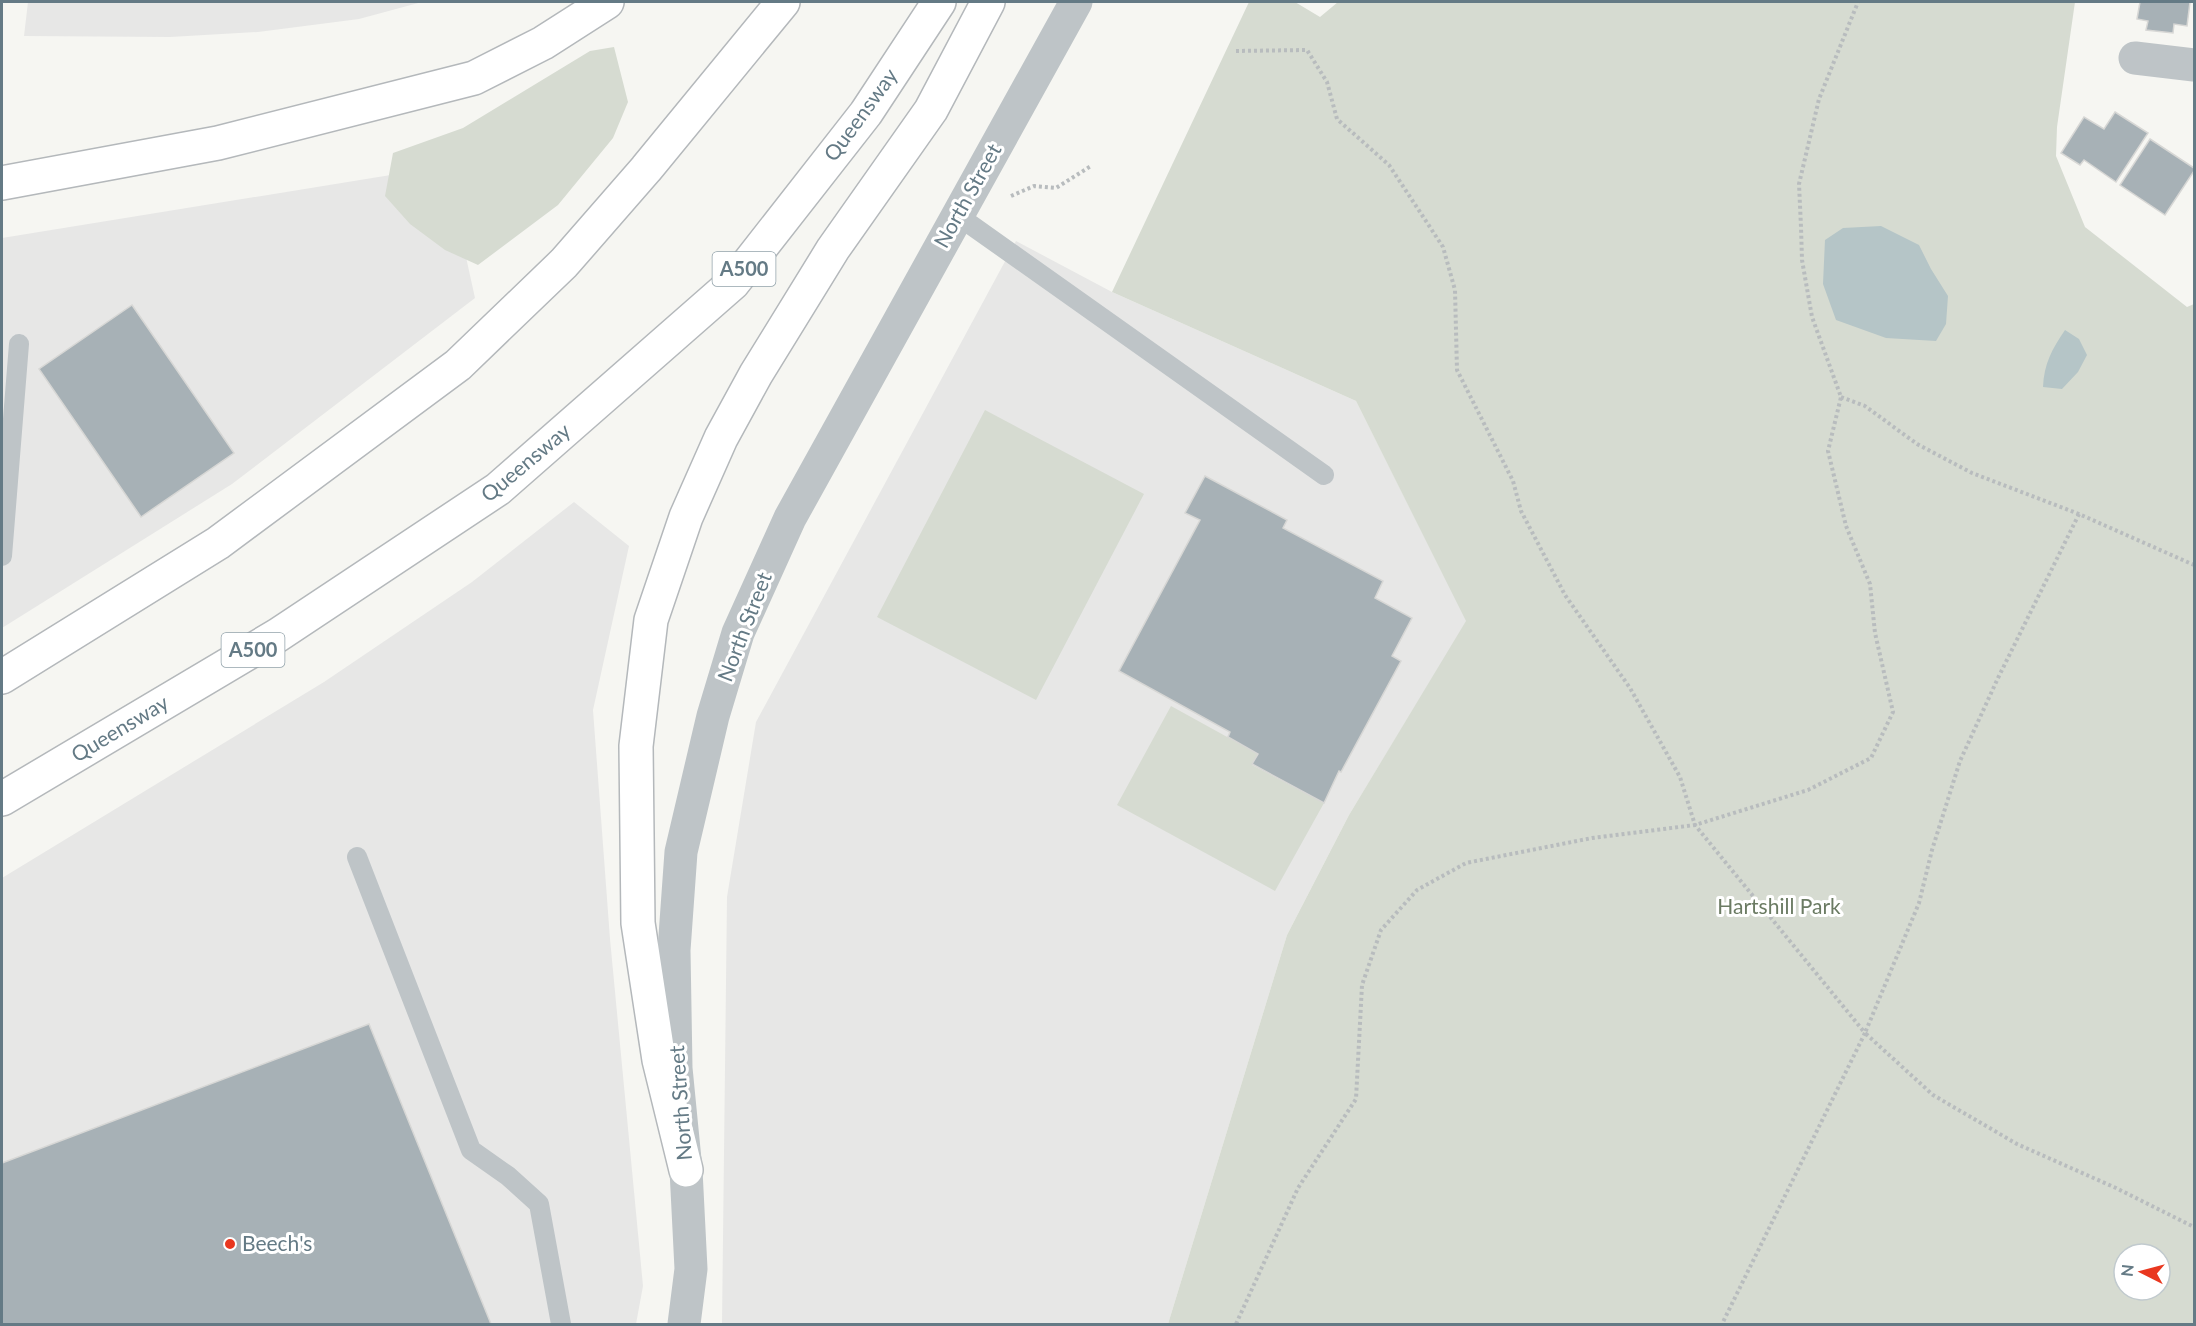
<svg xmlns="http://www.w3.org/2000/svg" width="2196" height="1326" font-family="Lato,sans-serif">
<rect width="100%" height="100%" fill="#f6f6f2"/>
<path fill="#e7e7e6" d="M 28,2 L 422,2 L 359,19 L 258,32 L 170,37 L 24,36 Z
M 446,166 L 475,298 L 232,484 L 2,628 L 2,238 Z
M 1016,241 L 1112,292 L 1356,401 L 1467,621 L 1349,815 L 1287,935 L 1168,1324 L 722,1324 L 727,897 L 756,722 Z
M 574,502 L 629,546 L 593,710 L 610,939 L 643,1286 L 636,1324 L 2,1324 L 2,878 L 324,682 L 472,582 Z"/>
<path fill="#d6dbd1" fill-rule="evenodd" d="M 1249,2 L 1295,2 L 1320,17 L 1338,2 L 2075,2 L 2057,127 L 2056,156 L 2085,227 L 2187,307 L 2194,304 L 2194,1324 L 1168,1324 L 1287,935 L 1349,815 L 1466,621 L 1356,401 L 1112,292 ZM 2124,1254 L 2160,1254 L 2160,1290 L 2124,1290 Z
M 614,47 L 628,102 L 613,138 L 558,205 L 478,265 L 445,250 L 410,224 L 385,196 L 393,153 L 463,128 L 590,51 Z
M 985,410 L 1144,494 L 1036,700 L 877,617 Z
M 1171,706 L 1258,754 L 1252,765 L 1324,803 L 1275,891 L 1117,805 Z"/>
<path fill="#b5c5c7" d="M 1881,226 L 1919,245 L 1931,269 L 1948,296 L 1946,324 L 1936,341 L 1886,338 L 1836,320 L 1823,284 L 1825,240 L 1843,228 Z
M 2065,330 L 2079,339 L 2087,355 L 2078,372 L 2062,389 L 2043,387 C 2044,364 2052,349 2065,330 Z"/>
<path fill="#a7b1b6" stroke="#d7d7d5" stroke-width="1.5" d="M 2140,2 L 2190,2 L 2187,26 L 2174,24 L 2173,33 L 2146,30 L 2148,21 L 2137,19 Z
M 2115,112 L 2148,133 L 2116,182 L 2084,160 L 2080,165 L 2061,153 L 2084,117 L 2104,129 Z
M 2150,139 L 2194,168 L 2194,171 L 2165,215 L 2120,185 Z
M 132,305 L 234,453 L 141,517 L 39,369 Z
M 1205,476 L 1287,520 L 1283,528 L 1383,581 L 1375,598 L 1412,618 L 1392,656 L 1401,661 L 1341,772 L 1339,771 L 1324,803 L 1252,764 L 1258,754 L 1228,737 L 1230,732 L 1119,671 L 1200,520 L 1185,513 Z
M 369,1024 L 491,1324 L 2,1324 L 2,1163 Z"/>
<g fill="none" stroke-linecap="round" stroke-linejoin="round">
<g stroke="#b4b8bb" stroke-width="36">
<path id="trunk" d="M 2,183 L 218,143 L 474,78 L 543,43 L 607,2
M 2,677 L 218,543 L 458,365 L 564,263 L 646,169 L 783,2
M 2,799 L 278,635 L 498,489 L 733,283 L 866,113 L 939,2
M 686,1170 L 659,1060 L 638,923 L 636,746 L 651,620 L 686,517 L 721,438 L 756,374 L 833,249 L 931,110 L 988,2"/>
</g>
<path stroke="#b8bcbe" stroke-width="4" stroke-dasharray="3 3" stroke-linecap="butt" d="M 1236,51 L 1307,50 L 1327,82 L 1337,119 L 1389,165 L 1443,247 L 1455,290 L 1457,370 L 1513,481 L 1521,511 L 1565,595 L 1630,688 L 1680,777 L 1695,825 L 1865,1033 L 1722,1324
M 1011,196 L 1034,186 L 1056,188 L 1091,166
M 1841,397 L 1865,406 L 1917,444 L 1972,473 L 2079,514 L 2194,565
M 2079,514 L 1998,678 L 1960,761 L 1932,850 L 1919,903 L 1865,1033 L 1933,1095 L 2017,1144 L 2116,1188 L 2194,1227
M 1236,1324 L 1298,1188 L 1356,1099 L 1362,985 L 1381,930 L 1417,890 L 1466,863 L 1592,838 L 1695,825 L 1808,790 L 1871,758 L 1893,712 L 1875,633 L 1870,584 L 1846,526 L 1828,451 L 1841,397 L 1812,317 L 1802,260 L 1801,227 L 1799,184 L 1819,99 L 1858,2"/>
<path stroke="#bec4c7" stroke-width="20" d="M 957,215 L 1324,475
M 2,556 L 19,344
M 357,857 L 471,1150 L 508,1176 L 539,1204 L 561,1324"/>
<path stroke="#bec4c7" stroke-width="33" d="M 2135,58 L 2194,65"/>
<path stroke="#bec4c7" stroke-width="33" d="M 684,1324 L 691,1269 L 686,1170 L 676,1068 L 674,950 L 681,852 L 713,716 L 738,633 L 790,518 L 1076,2"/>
<use href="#trunk" stroke="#fff" stroke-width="33"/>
</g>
<circle fill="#e9371f" stroke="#fff" stroke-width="2" cx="230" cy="1244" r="6"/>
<g text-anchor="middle" stroke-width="6" stroke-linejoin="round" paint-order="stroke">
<g fill="#fff" stroke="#92a2aa" stroke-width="1.5">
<rect x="712.5" y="252" width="63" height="34" rx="4.5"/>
<rect x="221.5" y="633" width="63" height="34" rx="4.5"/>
</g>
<g font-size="20" font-weight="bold" fill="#647a85">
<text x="744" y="276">A500</text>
<text x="253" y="657">A500</text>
</g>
<g font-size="21" fill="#647a85" stroke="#fff">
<text transform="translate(861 115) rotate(-54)" y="7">Queensway</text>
<text transform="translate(968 196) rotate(-61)" y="7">North Street</text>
<text transform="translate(526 463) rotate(-40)" y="7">Queensway</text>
<text transform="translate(745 627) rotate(-69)" y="7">North Street</text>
<text transform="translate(120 729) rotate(-31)" y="7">Queensway</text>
<text transform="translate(681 1103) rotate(-94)" y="7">North Street</text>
</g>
<g font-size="21" fill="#6b7b63" stroke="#fff">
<text x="1779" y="914">Hartshill Park</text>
</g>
<g font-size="21" fill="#647a85" stroke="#fff" text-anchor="start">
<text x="242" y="1251">Beech's</text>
</g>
</g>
<rect width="2196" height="1326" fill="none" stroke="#647a85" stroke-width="6"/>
<g transform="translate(2142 1272) rotate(276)"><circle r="28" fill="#ffffff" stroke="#c1cace" stroke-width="1.5"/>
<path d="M0-4.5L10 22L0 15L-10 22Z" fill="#e9371f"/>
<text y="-9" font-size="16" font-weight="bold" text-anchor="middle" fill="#647a85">N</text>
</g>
</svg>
